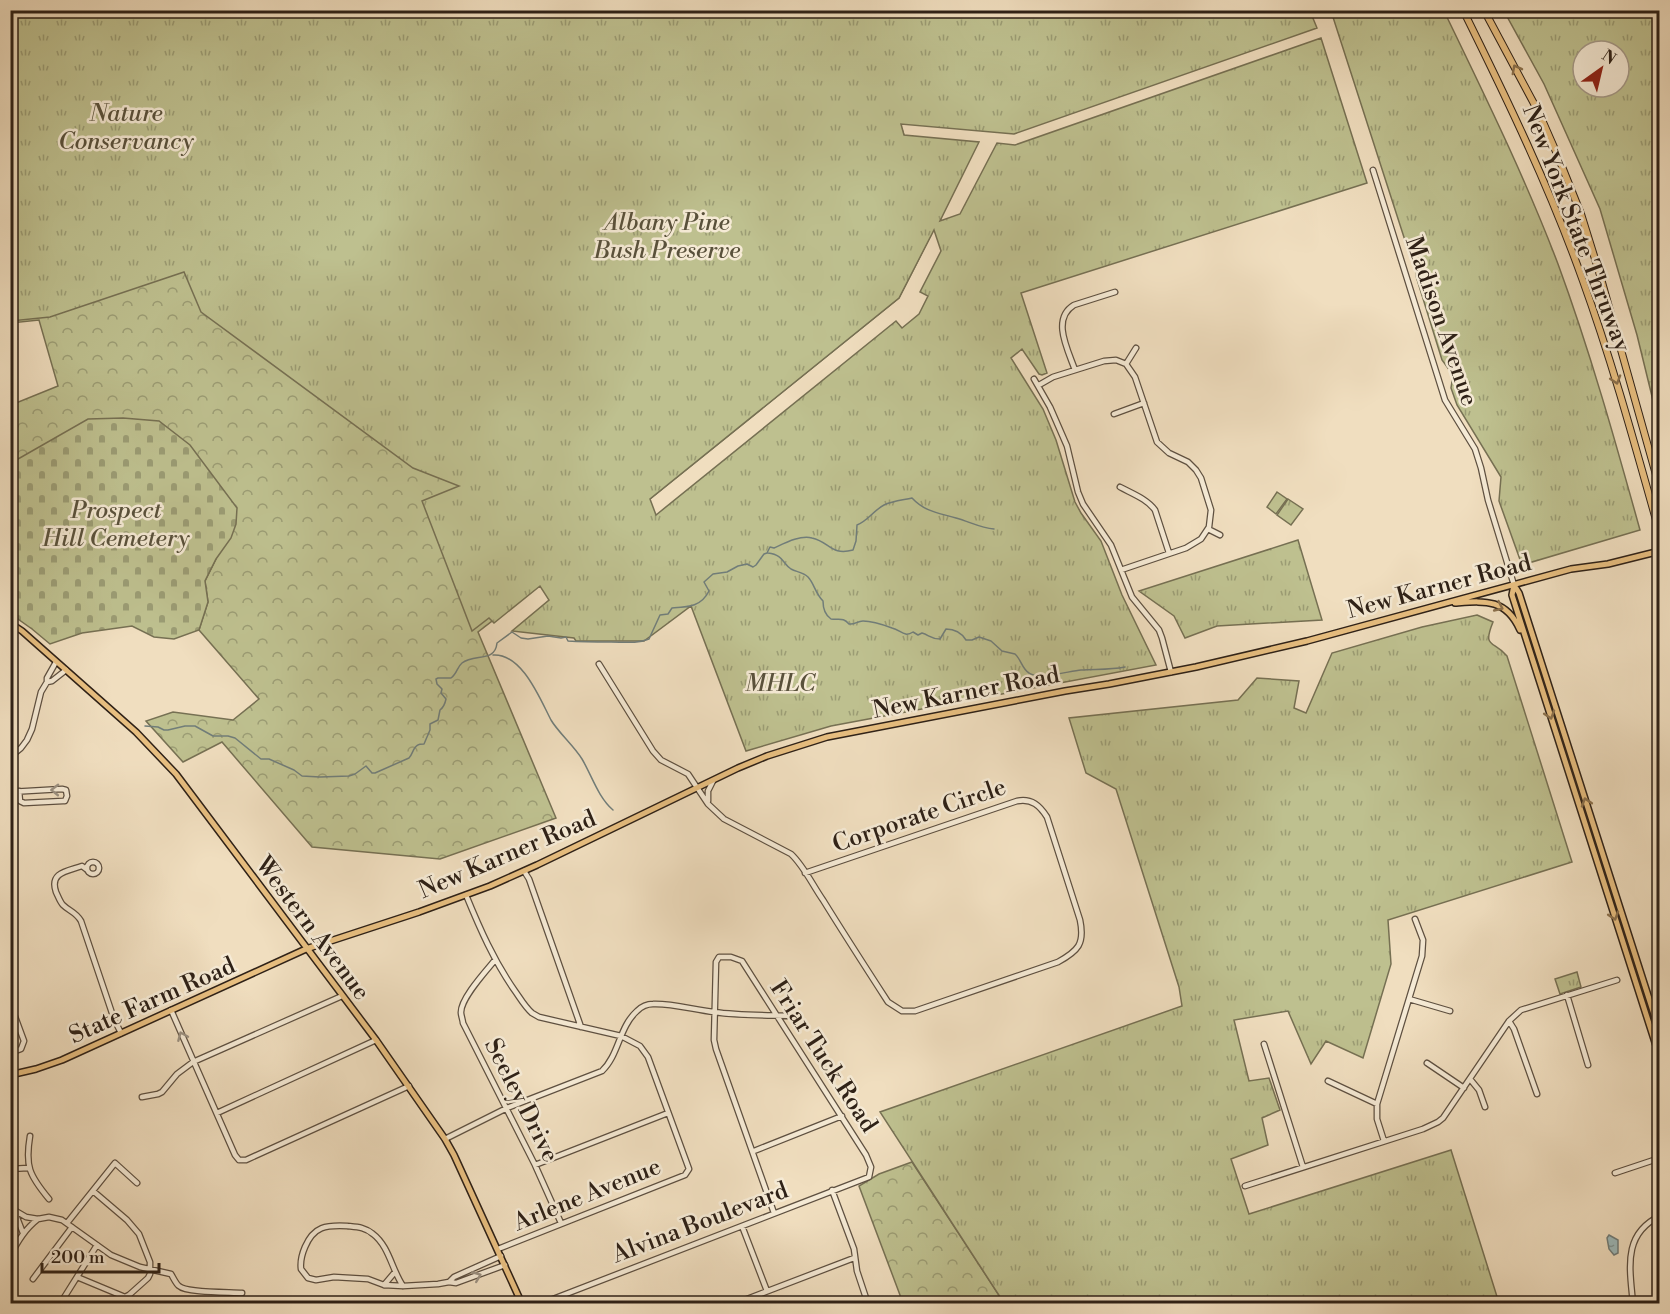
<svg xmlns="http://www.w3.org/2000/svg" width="1670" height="1314" font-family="'Libre Bodoni',serif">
<defs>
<pattern id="forest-crowns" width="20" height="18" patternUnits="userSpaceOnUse" patternTransform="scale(1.5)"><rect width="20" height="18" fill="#bec08f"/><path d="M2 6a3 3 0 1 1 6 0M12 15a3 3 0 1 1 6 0" fill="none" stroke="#9b9c74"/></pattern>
<pattern id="cemetery-stones" width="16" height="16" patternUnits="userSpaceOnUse" patternTransform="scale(1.5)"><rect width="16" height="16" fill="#bec08f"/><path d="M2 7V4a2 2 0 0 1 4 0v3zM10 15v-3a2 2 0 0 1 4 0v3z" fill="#9b9c74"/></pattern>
<pattern id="park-tufts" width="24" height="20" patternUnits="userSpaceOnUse" patternTransform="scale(1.5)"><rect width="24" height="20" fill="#bec08f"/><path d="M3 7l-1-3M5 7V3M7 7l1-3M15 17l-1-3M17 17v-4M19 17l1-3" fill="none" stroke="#9b9c74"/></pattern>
<pattern id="water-ripples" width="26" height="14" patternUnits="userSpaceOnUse" patternTransform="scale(1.5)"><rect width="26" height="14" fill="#9dbabb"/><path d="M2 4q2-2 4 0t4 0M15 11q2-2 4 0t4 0" fill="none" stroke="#809797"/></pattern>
</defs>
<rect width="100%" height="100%" fill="#f0debf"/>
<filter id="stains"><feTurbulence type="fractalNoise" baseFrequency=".00333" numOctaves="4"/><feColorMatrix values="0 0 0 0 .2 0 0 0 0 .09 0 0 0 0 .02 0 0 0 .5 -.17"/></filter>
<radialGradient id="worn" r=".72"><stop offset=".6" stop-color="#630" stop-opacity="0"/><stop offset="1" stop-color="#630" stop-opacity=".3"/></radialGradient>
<path fill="#bec08f" stroke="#767053" stroke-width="1.5" d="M 1277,492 L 1287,499 L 1276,514 L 1267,507 Z"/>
<path fill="url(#forest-crowns)" stroke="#767053" stroke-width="1.5" d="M 11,11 L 640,11 L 902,129 L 934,229 L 899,298 L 650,499 L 478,632 L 556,818 L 440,859 L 312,847 L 222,742 L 183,762 L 146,721 L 173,712 L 233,720 L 259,699 L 199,630 L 208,602 L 205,581 L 216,559 L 11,463 L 11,405 L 58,386 L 39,320 L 11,323 Z
M 912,1162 L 1004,1303 L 903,1303 L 859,1186 L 879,1174 Z"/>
<path fill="url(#cemetery-stones)" stroke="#767053" stroke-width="1.5" d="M 123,418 L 159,421 L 190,445 L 237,508 L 236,524 L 231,538 L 216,559 L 205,581 L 208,602 L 199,630 L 174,639 L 154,637 L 132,626 L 82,633 L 50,644 L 32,629 L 11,614 L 11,463 L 88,419 Z"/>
<path fill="url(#park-tufts)" stroke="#767053" stroke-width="1.5" fill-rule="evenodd" d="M 435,11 L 436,12 L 463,11 L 1310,11 L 1317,28 L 1014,134 L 901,124 L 904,135 L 979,142 L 940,221 L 960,214 L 997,143 L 1015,145 L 1321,38 L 1367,183 L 1021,293 L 1047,373 L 1042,375 L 1039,374 L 1022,349 L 1011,358 L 1043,409 L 1056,440 L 1075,502 L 1081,513 L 1101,541 L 1122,595 L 1156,665 L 831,726 L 746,751 L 691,606 L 644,641 L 576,641 L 574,638 L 512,631 L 549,600 L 540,586 L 494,623 L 489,618 L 472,631 L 422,501 L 459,486 L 413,468 L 201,312 L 184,272 L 50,317 L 11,321 L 11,11 ZM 934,230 L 941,251 L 920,292 L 928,296 L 919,314 L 902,328 L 896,321 L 656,515 L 650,499 L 899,298 Z
M 1331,11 L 1444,11 C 1484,94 1525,177 1558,264 C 1590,351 1615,440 1640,530 L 1522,565 L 1499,501 L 1501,477 L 1457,405 L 1451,388 L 1453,375 L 1442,360 L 1416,276 L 1417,268 L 1411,259 Z
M 1504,11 L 1659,11 L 1659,425 L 1637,335 L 1600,209 L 1544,84 ZM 1583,51 L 1619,51 L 1619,87 L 1583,87 Z
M 1288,499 L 1303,509 L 1291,525 L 1277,515 Z
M 1298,540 L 1322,620 L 1217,626 L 1185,638 L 1174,616 L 1139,591 Z
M 1477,615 L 1493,622 C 1482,649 1494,640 1507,656 L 1572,862 L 1388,920 L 1391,964 L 1363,1058 L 1326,1041 L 1311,1064 L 1288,1011 L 1234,1020 L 1249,1081 L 1269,1078 L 1280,1110 L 1262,1118 L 1268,1145 L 1231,1159 L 1249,1214 L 1451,1150 L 1499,1303 L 1004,1303 L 880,1112 L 1182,1006 L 1179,987 L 1116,789 L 1086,773 L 1069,718 L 1238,700 L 1257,678 L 1299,681 L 1294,708 L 1306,713 L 1332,653 L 1422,627 Z
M 1577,972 L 1581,987 L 1560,994 L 1555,979 Z"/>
<path fill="url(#water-ripples)" stroke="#717d79" stroke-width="1.5" d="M 1609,1235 L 1618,1240 L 1618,1253 L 1614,1255 L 1609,1249 L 1607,1238 Z"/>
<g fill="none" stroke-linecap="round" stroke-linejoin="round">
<path stroke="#717d79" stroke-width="1.5" d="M 768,553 C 784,555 782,563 791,569 C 796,572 803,572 808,577 C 814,583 815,593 823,601 C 823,608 825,615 831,619 C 840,620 843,617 849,624 C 855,625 857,621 863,621 C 872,621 884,625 892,628 C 901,630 904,638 913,632 L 918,635 L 922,633 C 929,635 931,639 940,639 L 946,629 C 955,629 961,632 966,640 L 972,640 L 979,637 L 991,641 L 1002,651 L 1015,654 C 1021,659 1022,669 1029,673 C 1039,680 1069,671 1081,670 C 1096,669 1110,670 1125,667
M 493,655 C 522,653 540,699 551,720 C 558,732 574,746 582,759 C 592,776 598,797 613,810
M 145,726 L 158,727 L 164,730 L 168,730 L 185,726 L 195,726 L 213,736 L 228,736 L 235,738 L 261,759 L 269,759 L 294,770 L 302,776 L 320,777 L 349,776 L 355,774 L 366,766 L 372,773 L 375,773 L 409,758 C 413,754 413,747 418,745 C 419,744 422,744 424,744 L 430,730 L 430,724 L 438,720 L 440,710 C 444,707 445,704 446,699 L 441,693 L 442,689 L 437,684 L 436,679 L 438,678 L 451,678 C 457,674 457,667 462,663 C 474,653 495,663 497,643 L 512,632 L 521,638 L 528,639 L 548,636 L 561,638 L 566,637 L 568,641 C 583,642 597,642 611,642 C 624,642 637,644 649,639 L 660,615 L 668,614 L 672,608 C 688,607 701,607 709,591 L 704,582 L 713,574 L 727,572 L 738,566 L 747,564 L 753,567 L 756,565 L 764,554 L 767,553 L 770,547 L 774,548 C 785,543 800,535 812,538 C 830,542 831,556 853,550 L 856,541 L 857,525 C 868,521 874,510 884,505 C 892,501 903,500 912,498 C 925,512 939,513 956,518 C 970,522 981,528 994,529
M 10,735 L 14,735"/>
<g stroke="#5e5041" stroke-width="7">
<path id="minor" d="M 1373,170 L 1445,400 L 1475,449 L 1481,468 L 1488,500 L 1514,585
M 1126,364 L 1136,348
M 1075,370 C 1068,350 1051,319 1074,305 L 1115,292
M 1034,379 L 1050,407 L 1067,446 L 1078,492 L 1083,504 L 1111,545 L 1132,597 L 1159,630 L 1162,638 L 1171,672
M 1039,385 L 1053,377 L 1104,361 L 1116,360 L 1126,364 L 1135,377 L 1157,442 L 1169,453 L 1188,462 L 1196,470 L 1201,478 L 1211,510 L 1209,527 L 1201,539 L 1186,548 L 1121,570
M 1114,414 L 1144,403
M 1120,487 C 1133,494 1147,499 1155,510 L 1169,553
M 1208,529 L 1220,535
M 599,664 L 653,751 L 661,760 L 688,774 L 708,804 L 724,819 L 791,854 C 804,866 813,886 823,900 C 844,934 866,968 888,1002 L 902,1011 L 915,1011 L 1058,962 C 1078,951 1085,944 1080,920 L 1047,817 C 1040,806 1032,798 1017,801 L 805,873
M 47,682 L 52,681 L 66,670
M 10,757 L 21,748 L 27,740 L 32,729 L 41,692 L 47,682 L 47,678 L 56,662
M 10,792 L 62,789 L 66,790 L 67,796 L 65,801 L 63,801 L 24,803 L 20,801 L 19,791
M 708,801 L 708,791 L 713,781
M87 868a6 6 0 1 1 12 0a6 6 0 1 1-12 0Z
M 86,869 L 82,866 C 68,871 49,872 56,892 C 58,896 60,902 63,905 C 69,911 76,912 81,921 L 114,1019 L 121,1033
M 524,871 L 529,879 L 581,1027
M 466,895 C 480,929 494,961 515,991 C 520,998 525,1007 532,1013 L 539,1017 L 621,1036 L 640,1046 L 648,1057 L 689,1169 L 685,1175 L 498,1249
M 495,960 C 486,971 460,999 461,1013 C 461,1015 463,1021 463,1023 L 535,1165 L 561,1223
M 1567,995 L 1588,1065
M 1409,999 L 1450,1011
M 10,1003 L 24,1041 L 21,1049 L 10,1053
M 171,1010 L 235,1155 L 239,1160 L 246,1160 L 409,1086
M 1509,1021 L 1514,1029 L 1537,1094
M 1264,1044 L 1303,1167
M 1427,1063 L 1464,1088
M 1470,1079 L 1479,1090 L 1485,1107
M 1328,1081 L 1377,1104
M 142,1097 L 158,1094 L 162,1092 L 177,1074 L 193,1062 L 342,996
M 217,1113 L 376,1040
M 30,1136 C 25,1166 29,1175 49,1199
M 445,1139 L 507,1108 L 602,1071 C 619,1055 619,1027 637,1011 C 641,1007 647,1004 653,1004 C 671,1003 695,1010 714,1012 C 741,1016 770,1015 798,1016
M 1384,1141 L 1377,1119 L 1377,1104 L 1422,956 L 1423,940 L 1415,919
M 754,1151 L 842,1116
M 535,1165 L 668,1113
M 10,1169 L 28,1168
M 1615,1173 L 1660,1158
M 1245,1186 L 1423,1129 L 1438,1122 L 1443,1118 L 1509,1021 L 1521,1010 L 1617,980
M 832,1190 L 854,1249 L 857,1271 L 868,1304
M 10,1204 L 14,1210 L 23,1233
M 14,1210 L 26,1217 L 38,1219 L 49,1217 L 62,1220 L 111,1255 L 140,1267 L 171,1274 C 173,1277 176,1284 179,1286 C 186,1293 231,1292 242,1293
M 67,1223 L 115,1163 L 137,1183
M 742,1226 L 767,1291
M 10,1256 C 18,1241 25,1229 38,1219
M 77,1277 L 125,1297 L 129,1295 L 148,1278 L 150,1274 L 150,1262 L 139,1234 L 127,1220 L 93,1191
M 33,1279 L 72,1227
M 449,1282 L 454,1277 L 501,1256
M 384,1285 L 395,1272
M 403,1286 C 392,1270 389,1246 373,1234 C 365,1227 357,1227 347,1226 C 326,1225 314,1226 305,1247 C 302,1254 300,1261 301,1269 L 308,1278 L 316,1280 L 334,1277 L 368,1279 L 384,1285 L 403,1286 L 438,1284 L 449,1282 L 456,1283 L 505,1265
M 10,1295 L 17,1304
M 60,1304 L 97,1245
M 540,1304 L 869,1177 L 871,1167 L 866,1155 L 742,961 L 731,957 L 719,957 L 716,962 L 714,1040 L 716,1049 L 774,1213
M 734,1304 L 854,1258
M 1633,1304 C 1630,1269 1622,1234 1660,1216"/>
</g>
<g stroke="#2e2117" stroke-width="8">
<path id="major" d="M 1514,585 L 1512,595 L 1660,1058
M 1514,585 L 1519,593 L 1660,1033
M 1455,603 C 1484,601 1506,598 1520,630
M 10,623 L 22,631 L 136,732 L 176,774 L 376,1040 L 445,1139 L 454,1155 L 522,1304
M 10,1075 L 36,1069 L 62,1060 L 306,949 L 419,912 L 490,886 L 537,865 L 738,768 L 767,756 L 827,737 L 1065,691 L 1109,684 L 1196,667 L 1307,641 L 1571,569 L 1608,564 L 1660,551"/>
</g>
<g stroke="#2e2117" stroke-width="8">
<path id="highway" d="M 1463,10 C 1507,99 1550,188 1583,281 C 1613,364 1636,449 1660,534
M 1484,10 L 1539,113 L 1557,154 L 1581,214 L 1600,275 L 1660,489"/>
</g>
<use href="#minor" stroke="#f5ead5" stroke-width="4.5"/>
<use href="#major" stroke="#e8bf80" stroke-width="5"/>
<use href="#highway" stroke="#e8bf80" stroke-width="6"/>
</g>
<defs><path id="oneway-chevron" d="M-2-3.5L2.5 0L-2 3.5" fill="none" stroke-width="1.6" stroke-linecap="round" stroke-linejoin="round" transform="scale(1.5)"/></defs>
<g stroke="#8b704c">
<use href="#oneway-chevron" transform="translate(1516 69) rotate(-118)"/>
<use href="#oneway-chevron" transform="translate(1616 380) rotate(73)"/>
<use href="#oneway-chevron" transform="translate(1499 607) rotate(25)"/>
<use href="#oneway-chevron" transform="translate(1550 715) rotate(72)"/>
<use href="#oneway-chevron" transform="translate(1586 802) rotate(-108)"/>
<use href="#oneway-chevron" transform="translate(1614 916) rotate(72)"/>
</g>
<g stroke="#9b9080">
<use href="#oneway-chevron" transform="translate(55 790) rotate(-179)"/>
<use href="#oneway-chevron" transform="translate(182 1036) rotate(-113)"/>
<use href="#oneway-chevron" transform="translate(477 1276) rotate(-22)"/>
</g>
<g text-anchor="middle" stroke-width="5" stroke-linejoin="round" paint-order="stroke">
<g font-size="24" font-style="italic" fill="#59513b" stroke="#f5ead5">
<text x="126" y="121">Nature<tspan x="126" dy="28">Conservancy</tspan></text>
<text x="667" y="230">Albany Pine<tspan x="667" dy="28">Bush Preserve</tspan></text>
<text x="116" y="518">Prospect<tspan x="116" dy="28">Hill Cemetery</tspan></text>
<text x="780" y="691">MHLC</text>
</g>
<g font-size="24" fill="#2e2117" stroke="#f5ead5">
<text transform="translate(1577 228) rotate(69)" y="8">New York State Thruway</text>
<text transform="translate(1442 321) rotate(71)" y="8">Madison Avenue</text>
<text transform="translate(1439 586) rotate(-15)" y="8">New Karner Road</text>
<text transform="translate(966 692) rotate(-11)" y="8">New Karner Road</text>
<text transform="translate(919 815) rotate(-19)" y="8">Corporate Circle</text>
<text transform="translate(507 854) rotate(-23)" y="8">New Karner Road</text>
<text transform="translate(313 928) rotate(53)" y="8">Western Avenue</text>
<text transform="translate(152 1000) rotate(-24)" y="8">State Farm Road</text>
<text transform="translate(824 1056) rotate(57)" y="8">Friar Tuck Road</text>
<text transform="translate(522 1100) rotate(63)" y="8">Seeley Drive</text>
<text transform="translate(587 1194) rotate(-22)" y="8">Arlene Avenue</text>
<text transform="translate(700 1222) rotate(-21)" y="8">Alvina Boulevard</text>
</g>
</g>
<rect width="1670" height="1314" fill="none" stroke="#f0debf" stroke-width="36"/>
<rect x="12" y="12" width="1646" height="1290" fill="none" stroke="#2e2117" stroke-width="3"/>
<rect x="18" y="18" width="1634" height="1278" fill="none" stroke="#2e2117" stroke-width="1.5"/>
<g transform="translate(1601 69) rotate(34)"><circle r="28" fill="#f5ead5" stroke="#a59a89" stroke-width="1.5"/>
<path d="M0-4.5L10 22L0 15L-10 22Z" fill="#8f2418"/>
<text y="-9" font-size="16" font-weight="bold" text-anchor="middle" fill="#2e2117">N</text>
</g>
<path d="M42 1263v9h117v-9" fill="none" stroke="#2e2117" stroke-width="3"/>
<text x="51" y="1263" font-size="18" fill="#2e2117" stroke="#f5ead5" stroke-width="4.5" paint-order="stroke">200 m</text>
<rect width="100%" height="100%" filter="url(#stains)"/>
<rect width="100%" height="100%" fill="url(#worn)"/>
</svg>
